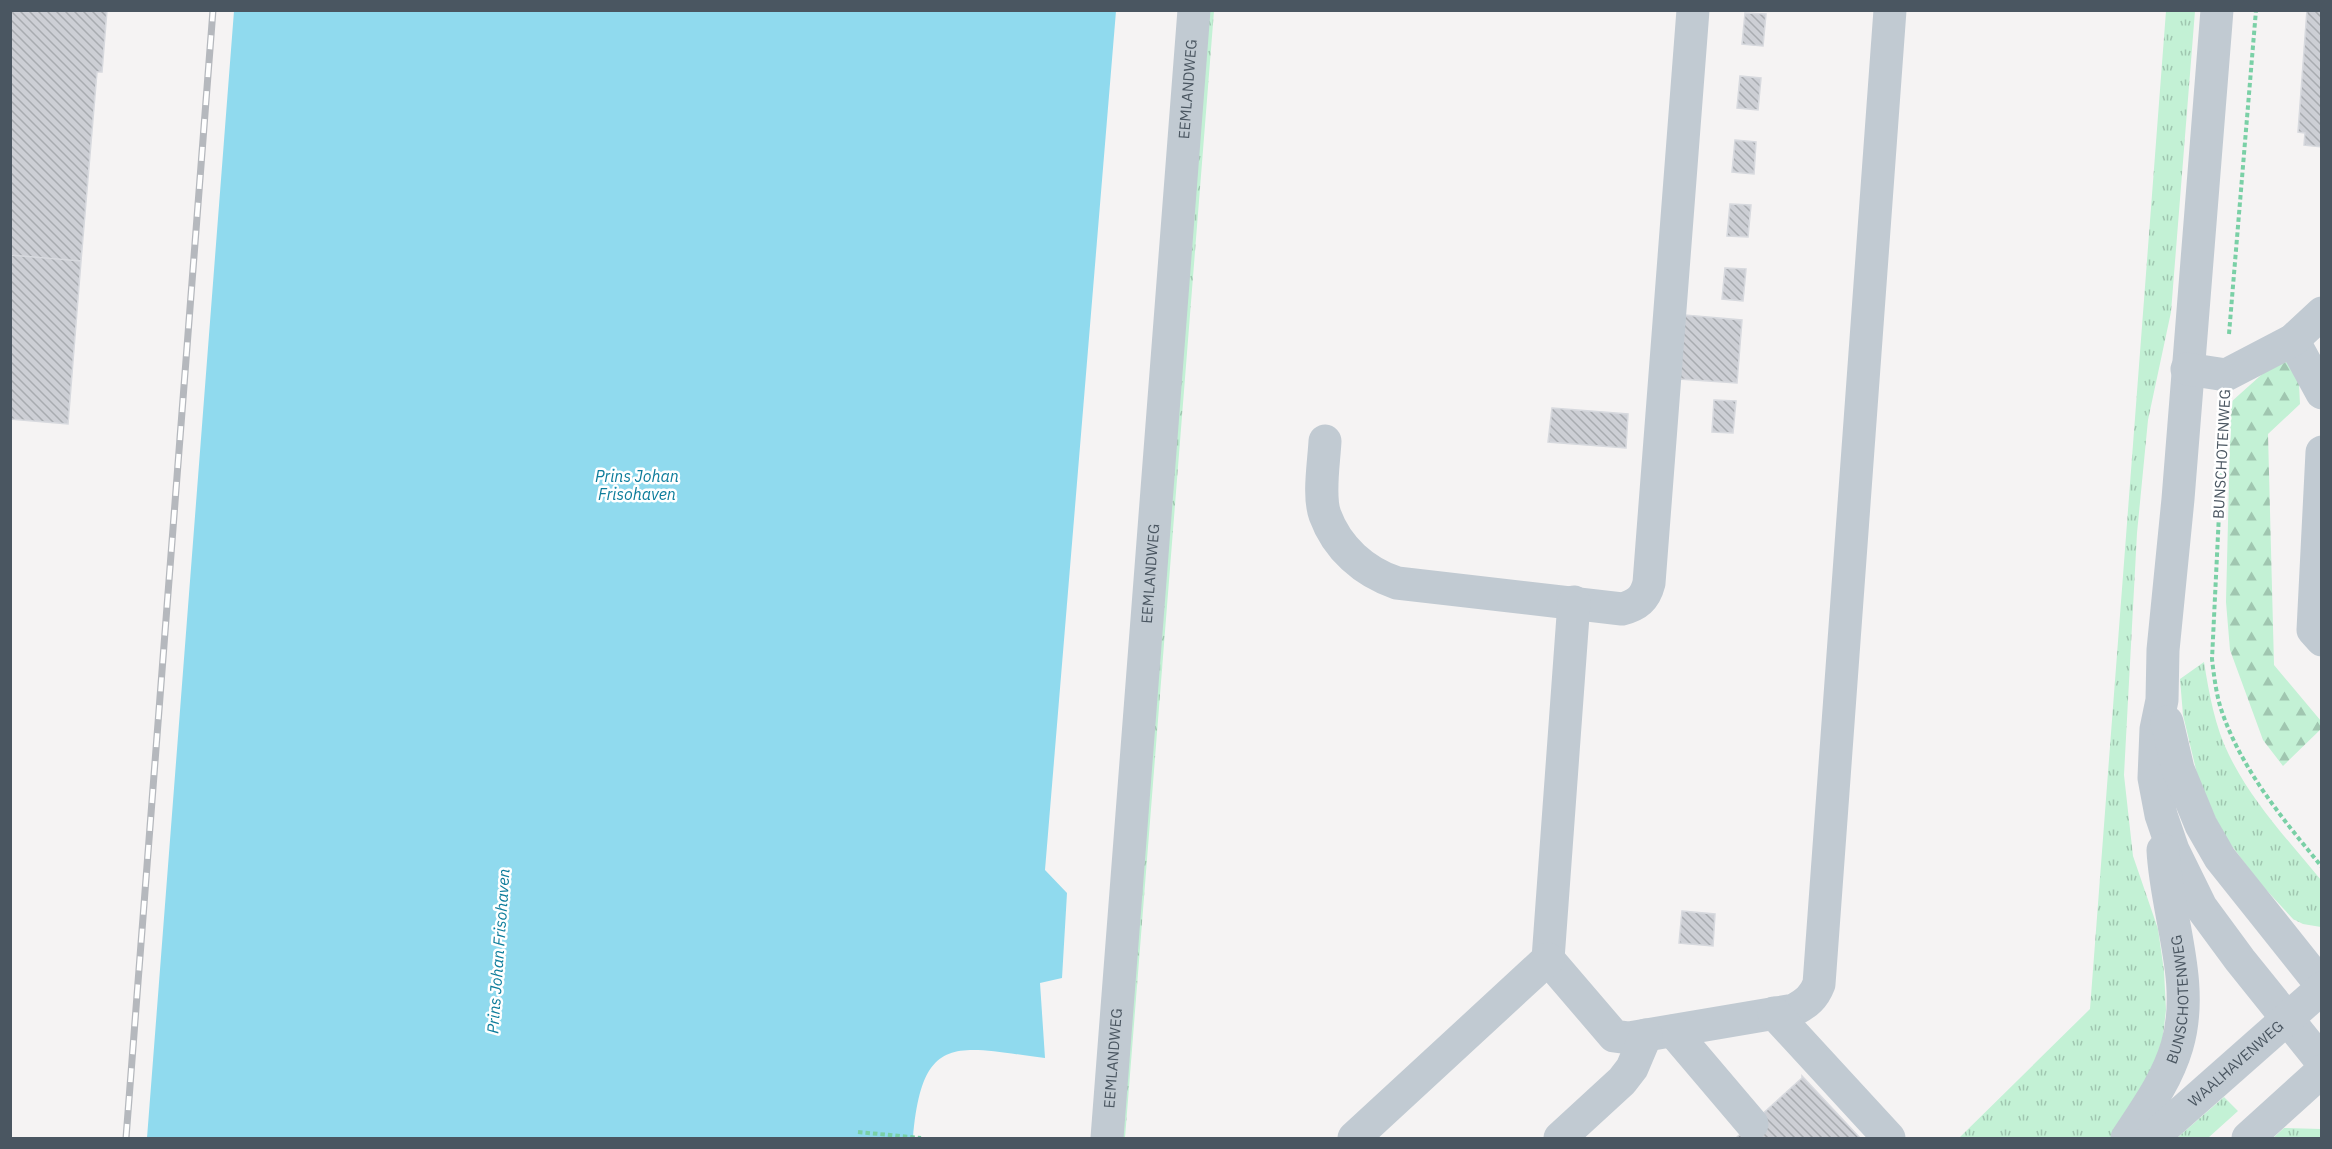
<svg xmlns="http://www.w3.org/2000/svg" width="2332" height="1149" font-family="'IBM Plex Sans',sans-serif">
<defs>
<pattern id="grass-tufts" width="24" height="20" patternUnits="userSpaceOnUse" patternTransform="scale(1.5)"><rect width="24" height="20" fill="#c3f1d5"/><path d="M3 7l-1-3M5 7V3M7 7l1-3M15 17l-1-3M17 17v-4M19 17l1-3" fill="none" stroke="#a0c6b0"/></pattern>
<pattern id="forest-firs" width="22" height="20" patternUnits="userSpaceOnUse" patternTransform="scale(1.5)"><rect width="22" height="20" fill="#c3f1d5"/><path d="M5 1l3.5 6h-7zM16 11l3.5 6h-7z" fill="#a0c6b0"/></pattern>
<pattern id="building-back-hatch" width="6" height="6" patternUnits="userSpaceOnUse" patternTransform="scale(1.5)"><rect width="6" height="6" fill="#cdcfd5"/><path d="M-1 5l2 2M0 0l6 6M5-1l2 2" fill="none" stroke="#a8abb0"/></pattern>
</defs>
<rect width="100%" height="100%" fill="#f5f3f3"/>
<path fill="url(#grass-tufts)" d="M 1205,11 L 1214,11 L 1125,1138 L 1119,1138 Z
M 2166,11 L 2195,11 L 2171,312 L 2148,420 L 2137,533 L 2124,775 L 2133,856 L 2158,929 L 2164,971 L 2166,1010 L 2162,1044 L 2153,1070 L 2111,1138 L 1959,1138 L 2090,1009 Z
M 2204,662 C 2209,693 2215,727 2229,755 C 2252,802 2288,840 2321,880 L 2321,927 L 2303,924 L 2293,919 L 2258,881 L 2223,834 L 2199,782 L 2183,715 L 2180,679 Z
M 2224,1097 L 2238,1111 L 2208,1138 L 2177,1138 Z
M 2284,1128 L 2321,1129 L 2321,1138 L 2273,1138 Z"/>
<path fill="url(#forest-firs)" d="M 2297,343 L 2300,404 L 2268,434 L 2274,665 L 2321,721 L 2322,728 L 2283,766 L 2263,740 L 2230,650 L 2226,602 L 2231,402 Z"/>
<path fill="#90daee" d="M 234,11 L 1116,11 L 1045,870 L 1067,893 L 1062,978 L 1040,983 L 1045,1058 C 957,1047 922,1031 913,1138 L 147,1138 Z"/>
<path fill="url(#building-back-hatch)" stroke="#d7d9de" stroke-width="1.5" d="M 10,10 L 107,10 L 102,72 L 97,72 L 81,261 L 10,255 Z
M 2307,10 L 2322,10 L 2322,147 L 2304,145 L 2305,133 L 2298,132 Z
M 1745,13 L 1766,14 L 1763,46 L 1742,44 Z
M 1740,76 L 1761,78 L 1758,110 L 1737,108 Z
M 1735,140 L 1756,142 L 1754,174 L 1732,172 Z
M 1730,204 L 1751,205 L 1748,237 L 1727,236 Z
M 10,255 L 81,261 L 68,424 L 10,419 Z
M 1725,268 L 1746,269 L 1743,301 L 1722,299 Z
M 1684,315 L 1742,320 L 1737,383 L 1679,379 Z
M 1714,400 L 1736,401 L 1733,433 L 1712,432 Z
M 1552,408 L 1628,414 L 1626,448 L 1548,442 Z
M 1682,911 L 1715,914 L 1713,946 L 1679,943 Z
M 1802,1076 L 1860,1138 L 1736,1138 L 1802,1078 Z"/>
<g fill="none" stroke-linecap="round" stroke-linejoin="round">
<path stroke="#7ad0a6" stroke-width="4" stroke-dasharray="4.5 3" stroke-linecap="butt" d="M 2229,334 L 2256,10
M 2224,410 L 2212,659 C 2214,676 2216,693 2221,709 C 2241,769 2282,818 2322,867
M 858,1132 L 921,1138"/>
<g stroke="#c1cad2" stroke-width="33">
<path d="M 2217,10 L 2178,499 L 2163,650 L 2162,700 L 2156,729 L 2154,778 L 2161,815 L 2173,850 L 2201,907 L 2240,960 L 2322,1062"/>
<path d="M 2293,340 L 2322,393"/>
<path d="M 2187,369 L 2226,375 L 2293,340 L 2322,313"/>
<path d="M 1325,441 C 1324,462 1318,496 1325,515 C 1337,548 1364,572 1397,583 L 1622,609 C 1637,605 1645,599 1649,583 L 1693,10"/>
<path d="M 2322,452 L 2313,630 L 2322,640"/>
<path d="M 1574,602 L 1548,959 L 1614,1036 L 1629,1038 L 1794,1010 C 1807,1003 1814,997 1819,984 L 1890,10"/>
<path d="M 2167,722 L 2178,769 L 2201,825 L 2220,858 L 2322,986"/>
<path d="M 1774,1013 L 1889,1138"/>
<path d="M 1673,1031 L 1752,1124"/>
<path id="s1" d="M 1107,1138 L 1194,10"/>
<path d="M 1354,1138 L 1548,959"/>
<path d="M 1560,1138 L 1622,1081 L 1632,1068 L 1646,1035"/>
<path id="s2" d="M 2127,1138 C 2146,1109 2167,1080 2177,1046 C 2196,982 2166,914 2163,850"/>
<path id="s3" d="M 2152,1138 L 2322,988"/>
<path d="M 2248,1138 L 2322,1071"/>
</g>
<g stroke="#b5b8bd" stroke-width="7">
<path id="rail" d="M 126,1138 L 213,10"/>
</g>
<use href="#rail" stroke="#fff" stroke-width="4.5" stroke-dasharray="14" stroke-linecap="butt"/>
</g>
<g text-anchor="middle" stroke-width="5" stroke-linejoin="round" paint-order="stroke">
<g font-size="15" fill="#4a5661" stroke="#fff">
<text dy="5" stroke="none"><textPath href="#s1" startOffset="1052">EEMLANDWEG</textPath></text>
<text transform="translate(2222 454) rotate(-87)" y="5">BUNSCHOTENWEG</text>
<text dy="5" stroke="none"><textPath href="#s1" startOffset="566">EEMLANDWEG</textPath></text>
<text dy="5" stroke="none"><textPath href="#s2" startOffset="152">BUNSCHOTENWEG</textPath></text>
<text dy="5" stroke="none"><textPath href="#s1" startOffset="80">EEMLANDWEG</textPath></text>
<text dy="5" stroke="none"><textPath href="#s3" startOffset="112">WAALHAVENWEG</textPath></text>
</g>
<g font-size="16" font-style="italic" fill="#0c7c9b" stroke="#fff">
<text x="637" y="482">Prins Johan<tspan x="637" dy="18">Frisohaven</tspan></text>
<text transform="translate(498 951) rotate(-86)" y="6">Prins Johan Frisohaven</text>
</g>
</g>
<rect width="2332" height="1149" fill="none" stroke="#4a5661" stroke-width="24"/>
</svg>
